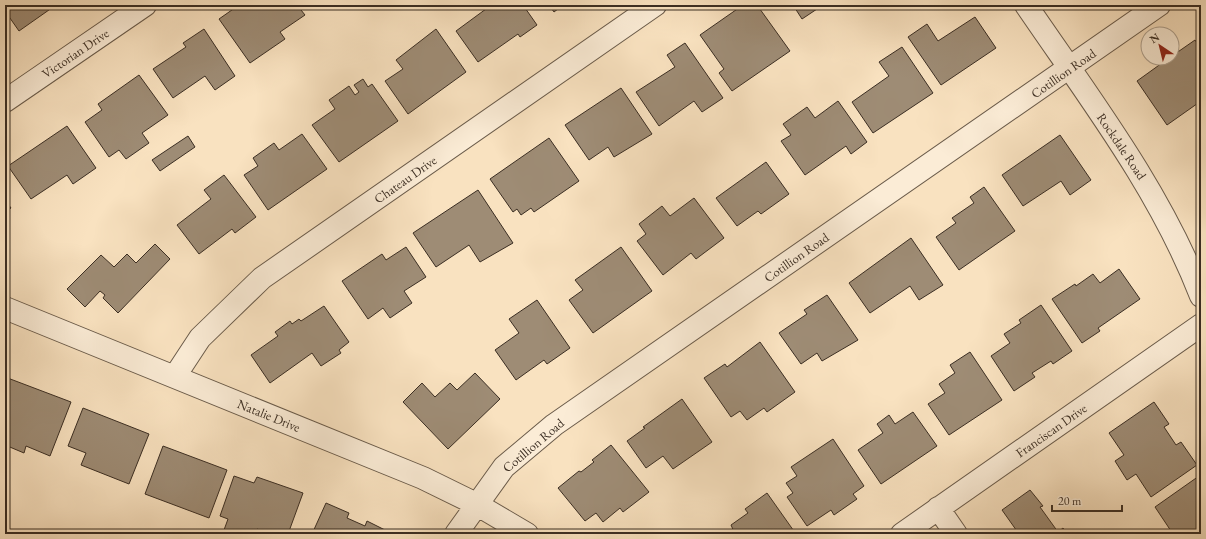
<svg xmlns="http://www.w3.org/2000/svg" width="1206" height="539" font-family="'EB Garamond',serif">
<rect width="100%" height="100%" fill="#f9e2c0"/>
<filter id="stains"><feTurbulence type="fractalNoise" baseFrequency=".005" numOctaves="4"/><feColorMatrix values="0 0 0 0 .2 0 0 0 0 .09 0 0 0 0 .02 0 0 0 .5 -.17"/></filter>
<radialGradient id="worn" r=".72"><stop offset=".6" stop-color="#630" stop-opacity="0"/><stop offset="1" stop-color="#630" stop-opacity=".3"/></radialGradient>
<path fill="#9e8c75" stroke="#3b2e23" d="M 5,5 L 56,5 L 19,31 L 5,11 Z
M 239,5 L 241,7 L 244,5 L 297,5 L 305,15 L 280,32 L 285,39 L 250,63 L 219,19 Z
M 489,5 L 523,5 L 537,25 L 520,37 L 518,34 L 478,62 L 456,31 L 490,6 Z
M 549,5 L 563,5 L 554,12 Z
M 743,5 L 757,5 L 790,51 L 732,91 L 719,73 L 724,69 L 700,35 Z
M 793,5 L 823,5 L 802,19 Z
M 975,17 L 996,48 L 941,85 L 908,37 L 927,24 L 938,41 Z
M 204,29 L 235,76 L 215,90 L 205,76 L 173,98 L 153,69 L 186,47 L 183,43 Z
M 436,29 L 466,72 L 408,114 L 385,81 L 403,69 L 396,60 Z
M 1195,40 L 1201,49 L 1201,101 L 1167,125 L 1137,81 L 1169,58 L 1172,58 L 1172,56 Z
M 685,43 L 723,98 L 702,112 L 694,101 L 659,126 L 636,92 L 675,67 L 667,55 Z
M 902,47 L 933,93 L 873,133 L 852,102 L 889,76 L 879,62 Z
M 139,75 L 168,115 L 142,133 L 149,143 L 126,159 L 119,150 L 109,157 L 85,122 L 102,110 L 98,104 Z
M 363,79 L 368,87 L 372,84 L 398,121 L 339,162 L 312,125 L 335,109 L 329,100 L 349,86 L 355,95 L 359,92 L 354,85 Z
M 621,88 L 652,134 L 614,157 L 608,147 L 589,160 L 565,125 Z
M 838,101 L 867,142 L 851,154 L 846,146 L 805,175 L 781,141 L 791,135 L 783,124 L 807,107 L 815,118 Z
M 67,126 L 96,168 L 73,184 L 67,175 L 31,199 L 8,166 Z
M 302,134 L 327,169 L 268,210 L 244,175 L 258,166 L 253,158 L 274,143 L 279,150 Z
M 1060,135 L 1091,180 L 1070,195 L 1061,181 L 1023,206 L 1002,175 Z
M 188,136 L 195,147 L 160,171 L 152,160 Z
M 549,138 L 579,181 L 534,212 L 531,208 L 521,215 L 517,209 L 513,212 L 490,179 Z
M 766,162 L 789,194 L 761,214 L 758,211 L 737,226 L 716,198 Z
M 224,175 L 256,217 L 235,233 L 232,229 L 199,254 L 177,225 L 211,199 L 204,190 Z
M 984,187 L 1015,231 L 959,270 L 936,237 L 956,223 L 952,218 L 974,203 L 970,197 Z
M 478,190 L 513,243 L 480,262 L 469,245 L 436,267 L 413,233 Z
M 694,198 L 724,238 L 696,259 L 691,253 L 663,275 L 637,241 L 646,234 L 639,224 L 662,206 L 670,216 Z
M 5,200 L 11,208 L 5,212 Z
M 911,238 L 943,285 L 919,300 L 910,286 L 870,313 L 849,283 Z
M 155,244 L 170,259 L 118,313 L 103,298 L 105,295 L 100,291 L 85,307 L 67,289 L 101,255 L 114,267 L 127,254 L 136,263 Z
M 406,247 L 426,277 L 404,291 L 412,303 L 390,318 L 383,308 L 368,319 L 342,281 L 382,254 L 386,260 Z
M 621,247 L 652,291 L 593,333 L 569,300 L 583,290 L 575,280 Z
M 1119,269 L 1140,299 L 1098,328 L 1100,331 L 1082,343 L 1052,299 L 1075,284 L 1076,286 L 1093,274 L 1100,283 Z
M 827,295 L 858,340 L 822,361 L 817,353 L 801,364 L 779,333 L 807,314 L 804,310 Z
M 537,300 L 570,348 L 547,364 L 544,360 L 516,380 L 495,350 L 519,333 L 509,319 Z
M 1041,305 L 1072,351 L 1053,364 L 1051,361 L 1032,373 L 1035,377 L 1014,391 L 991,356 L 1010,343 L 1004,334 L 1021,323 L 1019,320 Z
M 324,306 L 349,342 L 339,350 L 341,353 L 321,366 L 312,353 L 270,383 L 251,355 L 278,336 L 275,332 L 290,321 L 292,324 L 299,319 L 301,321 Z
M 760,342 L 795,392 L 767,412 L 764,408 L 747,420 L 740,411 L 731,417 L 704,378 L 725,364 L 727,367 Z
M 970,352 L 1002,400 L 949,435 L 928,404 L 945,393 L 939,384 L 955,373 L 950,365 Z
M 475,373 L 500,399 L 448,449 L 403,402 L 422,383 L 435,397 L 450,383 L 457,390 Z
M 5,377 L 71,402 L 50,456 L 26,446 L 24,453 L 5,445 Z
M 682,399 L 712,442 L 673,469 L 663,456 L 646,468 L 627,441 L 645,428 L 643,427 Z
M 1154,402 L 1169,424 L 1164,427 L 1176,445 L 1181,442 L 1197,465 L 1151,497 L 1136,474 L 1127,480 L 1115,461 L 1124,455 L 1109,433 Z
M 83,408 L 149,434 L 129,484 L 81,465 L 86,453 L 68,446 Z
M 913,412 L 937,446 L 881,484 L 858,450 L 883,433 L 877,424 L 889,415 L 895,424 Z
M 833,439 L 864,486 L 853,494 L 857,499 L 834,515 L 831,510 L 807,526 L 787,497 L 793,493 L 786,483 L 797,476 L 791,467 Z
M 611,445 L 649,492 L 623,512 L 620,508 L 603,522 L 596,513 L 585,521 L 558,488 L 579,471 L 581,472 L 594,462 L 592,460 Z
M 163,446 L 227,470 L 209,518 L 145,494 Z
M 234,476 L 254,483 L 257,477 L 303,493 L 288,534 L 271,534 L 257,529 L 255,534 L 235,534 L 224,530 L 228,519 L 220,516 Z
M 1199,476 L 1201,478 L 1201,534 L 1173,534 L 1155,507 Z
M 1030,490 L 1043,506 L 1040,507 L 1058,532 L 1063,528 L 1068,534 L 1019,534 L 1002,510 Z
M 767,493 L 796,534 L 735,534 L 731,525 L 748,513 L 745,509 Z
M 326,503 L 349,513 L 347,518 L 365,526 L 367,521 L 393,534 L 312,534 Z"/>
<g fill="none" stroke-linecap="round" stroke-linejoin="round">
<g stroke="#6a5b4a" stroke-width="24">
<path id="minor" d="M 1026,5 C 1090,99 1160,190 1201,296
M 5,101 L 145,5
M 5,308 L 423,478 L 476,504 L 527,534
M 175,376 L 200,338 L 262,278 L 655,5
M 938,508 L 956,534
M 456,534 L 504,467 L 554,425 L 1159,5
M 902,534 L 1201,325"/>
</g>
<use href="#minor" stroke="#fbecd6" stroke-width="22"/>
</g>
<g text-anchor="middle" stroke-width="4" stroke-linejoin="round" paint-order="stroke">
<g font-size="13" fill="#3b2e23" stroke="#fbecd6">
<text transform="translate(75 53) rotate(-34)" y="5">Victorian Drive</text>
<text transform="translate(1063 73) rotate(-35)" y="5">Cotillion Road</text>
<text transform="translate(1122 146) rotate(56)" y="5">Rockdale Road</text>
<text transform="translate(405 179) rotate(-35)" y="5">Chateau Drive</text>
<text transform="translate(796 257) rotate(-35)" y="5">Cotillion Road</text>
<text transform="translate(269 415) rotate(22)" y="5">Natalie Drive</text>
<text transform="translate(1051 430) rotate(-35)" y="5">Franciscan Drive</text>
<text transform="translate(533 445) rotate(-40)" y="5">Cotillion Road</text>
</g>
</g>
<rect width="1206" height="539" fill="none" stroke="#f9e2c0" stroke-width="20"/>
<rect x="6" y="6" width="1194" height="527" fill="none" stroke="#3b2e23" stroke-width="2"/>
<rect x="10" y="10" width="1186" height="519" fill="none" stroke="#3b2e23"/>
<g transform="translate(1160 46) rotate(325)"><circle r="19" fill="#fbecd6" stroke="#aea08e"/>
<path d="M0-3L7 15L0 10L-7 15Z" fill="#8f2418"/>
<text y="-6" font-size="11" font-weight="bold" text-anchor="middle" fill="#3b2e23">N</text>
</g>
<path d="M1052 505v6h70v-6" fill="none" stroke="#3b2e23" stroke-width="2"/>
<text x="1058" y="505" font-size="12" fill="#3b2e23" stroke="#fbecd6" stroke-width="3" paint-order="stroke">20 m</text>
<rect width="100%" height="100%" filter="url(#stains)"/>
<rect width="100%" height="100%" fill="url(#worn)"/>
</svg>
